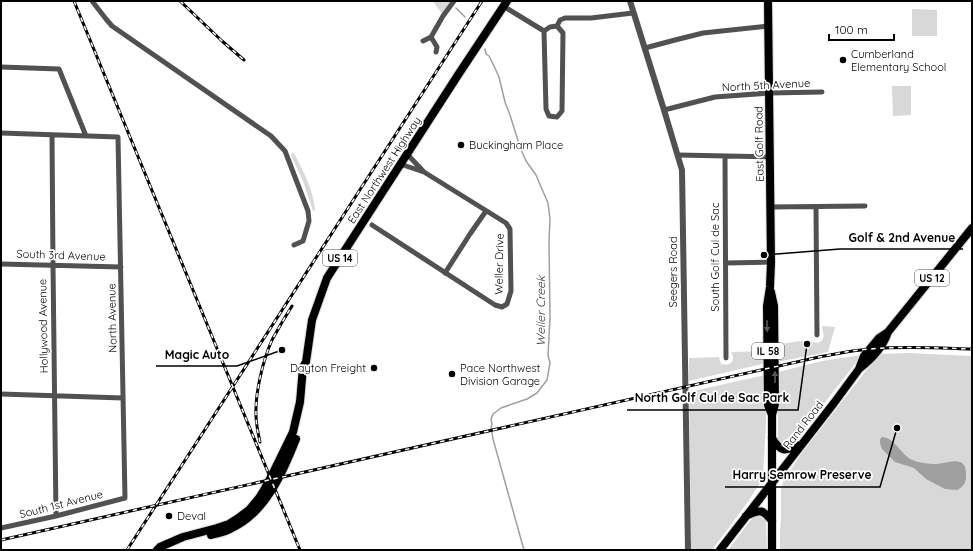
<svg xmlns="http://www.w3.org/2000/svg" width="973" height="551" font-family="Quicksand,sans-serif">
<rect width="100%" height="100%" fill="#fff"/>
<path fill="#d8d8d8" d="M 433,1 L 451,1 L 442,14 Z
M 912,9 L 937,10 L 937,36 L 912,36 Z
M 892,86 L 911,86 L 911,115 L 893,116 Z
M 293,152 C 303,170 313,189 315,210 L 313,211 L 303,181 L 291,155 Z
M 822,326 L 835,327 L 828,352 L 777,362 L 777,345 C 788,343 799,340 809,341 C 813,341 817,345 821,341 C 826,337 822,331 822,326 Z
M 764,351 L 764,361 L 762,364 L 689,381 L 689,358 L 719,357 L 721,364 C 726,365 733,365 733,358 C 733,356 732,354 731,352 Z
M 908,353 L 972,356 L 972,550 L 780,550 L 780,532 L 781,519 L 781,490 L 783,482 L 801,454 L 879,354 Z
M 862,355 L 793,443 L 787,447 L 779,443 L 778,439 L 778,372 L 822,361 Z
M 765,375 L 766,423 L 763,477 L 759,485 L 747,503 L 712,550 L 691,550 L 689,392 Z
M 760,514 L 766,519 L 767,550 L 728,550 L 754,516 Z"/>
<path fill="#9f9f9f" d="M 882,437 C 893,437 901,453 910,459 C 918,463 929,464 937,464 C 950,463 967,454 966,476 C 966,483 963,487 957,490 L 945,489 L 926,479 L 914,468 L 895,462 L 882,449 L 880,443 L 880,439 Z"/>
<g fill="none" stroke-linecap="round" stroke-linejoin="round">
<path stroke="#9f9f9f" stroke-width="1.5" d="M 456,8 L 465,17
M 485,49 L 486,54 L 489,56 L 494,66 L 499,77 L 505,102 L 510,115 L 520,147 L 526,161 L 536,175 L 548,203 L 550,219 L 549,241 L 550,318 L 548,355 L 550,363 L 547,380 L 537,393 L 527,399 L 501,408 L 493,414 L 491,419 L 492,424 L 491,427 L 493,439 L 524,550"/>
<g stroke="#dbdbdb" stroke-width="10">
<path id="primary" d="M 768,1 L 771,262 L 770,287 L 767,306 L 768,405 L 772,415
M 771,292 L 774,306 L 775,404 L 772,415 L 772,550
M 860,368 C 873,358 883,347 888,332
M 772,438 C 781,453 785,451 800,445
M 746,516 C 760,510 762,508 772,521
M 211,535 C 219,533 226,532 232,528 C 266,512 283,472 296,439
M 157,550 L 160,547 L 183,537 L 217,528 L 229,524 L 237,519 L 249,510 L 259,498 L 264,490 L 273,473 L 293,432 L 300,402 L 303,367 L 306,362 L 312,320 L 327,278 L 458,75 L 507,1
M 720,550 L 834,403 L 859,369 L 864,356 L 879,338 L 888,332 L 972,228"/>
</g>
<path stroke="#515151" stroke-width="5" d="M 92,1 L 106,19 L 112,26 L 271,136 L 285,151 L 308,211 L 309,221 L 303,241 L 294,245
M 503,6 L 544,31
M 557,26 L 563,33 L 562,111 L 557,117 L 549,116 L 546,109 L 544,31 L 550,27 Z
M 557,26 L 560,20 L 565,18 L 591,18 L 633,13
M 431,37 L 437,47 L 436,52
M 423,41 L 431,37 L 443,16 L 454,1
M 645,48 L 675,40 L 703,33 L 768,26
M 1,67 L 59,69 L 86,136
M 664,110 L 715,97 L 769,93 L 822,92
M 1,133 L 118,137 L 125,498 L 56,516 L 1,528
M 52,135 L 53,265 L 56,516
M 407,154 L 423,171
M 678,155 L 770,157
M 725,157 L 726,358
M 770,207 L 865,206
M 816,207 L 817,335
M 372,225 L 495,305 L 502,307 L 507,304 L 511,291 L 510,229 L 506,223 L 424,172 L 400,164
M 726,263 L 771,262
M 1,264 L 121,267
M 445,273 L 470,234 L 486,211
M 1,394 L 123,398"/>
<path stroke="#515151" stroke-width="6" d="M 630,1 L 664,110 L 682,170 L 688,550"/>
<use href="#primary" stroke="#000" stroke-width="8"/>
<g stroke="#000" stroke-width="3">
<path id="rail" d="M 74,1 L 300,550
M 180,1 L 222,41 L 244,60
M 260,442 C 258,433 256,424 256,415 C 255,393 263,360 272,340 C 278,329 285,317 292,306
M 1,540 L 819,357 C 836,354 853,350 871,349 C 904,346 938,348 972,349
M 127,550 L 482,1"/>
</g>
<use href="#rail" stroke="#fff" stroke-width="1.5" stroke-dasharray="4.5" stroke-linecap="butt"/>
</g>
<defs><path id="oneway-solid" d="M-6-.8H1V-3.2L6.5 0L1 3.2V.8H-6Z"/></defs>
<g fill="#595959">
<use href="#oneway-solid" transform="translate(767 326) rotate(89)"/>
<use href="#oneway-solid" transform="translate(775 377) rotate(-91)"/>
</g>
<g fill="#000" stroke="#fff" stroke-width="1.5">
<circle cx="843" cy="60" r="4"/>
<circle cx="461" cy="145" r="4"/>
<circle cx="374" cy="368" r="4"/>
<circle cx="452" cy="374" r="4"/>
<circle cx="169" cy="516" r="4"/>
</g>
<g text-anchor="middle" stroke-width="3.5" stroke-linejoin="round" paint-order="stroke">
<g fill="#fff" stroke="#4c4c4c" stroke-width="1">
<rect x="323" y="250" width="34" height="16" rx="3"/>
<rect x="915" y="270" width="34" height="16" rx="3"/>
<rect x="752" y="343" width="32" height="16" rx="3"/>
</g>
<g font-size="10" font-weight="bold" fill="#000">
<text x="340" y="262">US 14</text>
<text x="932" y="282">US 12</text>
<text x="768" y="355">IL 58</text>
</g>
<g font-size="11" fill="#000" stroke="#fff" text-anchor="start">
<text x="851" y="58">Cumberland<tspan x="851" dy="13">Elementary School</tspan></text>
<text x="469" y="149">Buckingham Place</text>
<text x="366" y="372" text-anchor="end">Dayton Freight</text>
<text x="460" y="372">Pace Northwest<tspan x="460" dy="13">Division Garage</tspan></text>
<text x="177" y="520">Deval</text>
</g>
<g font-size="11" fill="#000" stroke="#fff">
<text transform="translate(766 85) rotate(-3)" y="4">North 5th Avenue</text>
<text transform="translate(759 144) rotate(-91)" y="4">East Golf Road</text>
<text transform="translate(384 170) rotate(-57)" y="4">East Northwest Highway</text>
<text transform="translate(61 255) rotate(2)" y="4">South 3rd Avenue</text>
<text transform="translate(715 257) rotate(-90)" y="4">South Golf Cul de Sac</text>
<text transform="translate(499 264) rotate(-89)" y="4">Weller Drive</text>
<text transform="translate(673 272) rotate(-90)" y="4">Seegers Road</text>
<text transform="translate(112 318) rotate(-91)" y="4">North Avenue</text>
<text transform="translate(43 326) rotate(-91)" y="4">Hollywood Avenue</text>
<text transform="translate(803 425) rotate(-52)" y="4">Rand Road</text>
<text transform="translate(61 504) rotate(-14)" y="4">South 1st Avenue</text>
</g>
<g font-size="12" font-style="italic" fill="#404040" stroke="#fff">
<text transform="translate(541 311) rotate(-90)" y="4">Weller Creek</text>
</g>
</g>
<path fill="none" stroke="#000" stroke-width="1.5" d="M764 255L840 249H963M282 350L237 366H156M807 344L798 410H627M897 428L880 487H725"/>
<g fill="#000" stroke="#fff" stroke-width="1.5">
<circle cx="764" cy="255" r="4"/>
<circle cx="282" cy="350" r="4"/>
<circle cx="807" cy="344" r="4"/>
<circle cx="897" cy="428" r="4"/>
</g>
<g font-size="12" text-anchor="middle" font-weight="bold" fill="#000" stroke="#fff" stroke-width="3.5" stroke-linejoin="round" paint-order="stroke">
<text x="902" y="242">Golf &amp; 2nd Avenue</text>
<text x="197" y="359">Magic Auto</text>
<text x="712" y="402">North Golf Cul de Sac Park</text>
<text x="802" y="479">Harry Semrow Preserve</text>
</g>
<rect width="973" height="551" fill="none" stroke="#000000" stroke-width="4"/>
<path d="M829 34v6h65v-6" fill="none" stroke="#000000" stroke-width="2"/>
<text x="835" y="34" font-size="12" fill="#000000" stroke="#ffffff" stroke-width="3" paint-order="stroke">100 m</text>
</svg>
